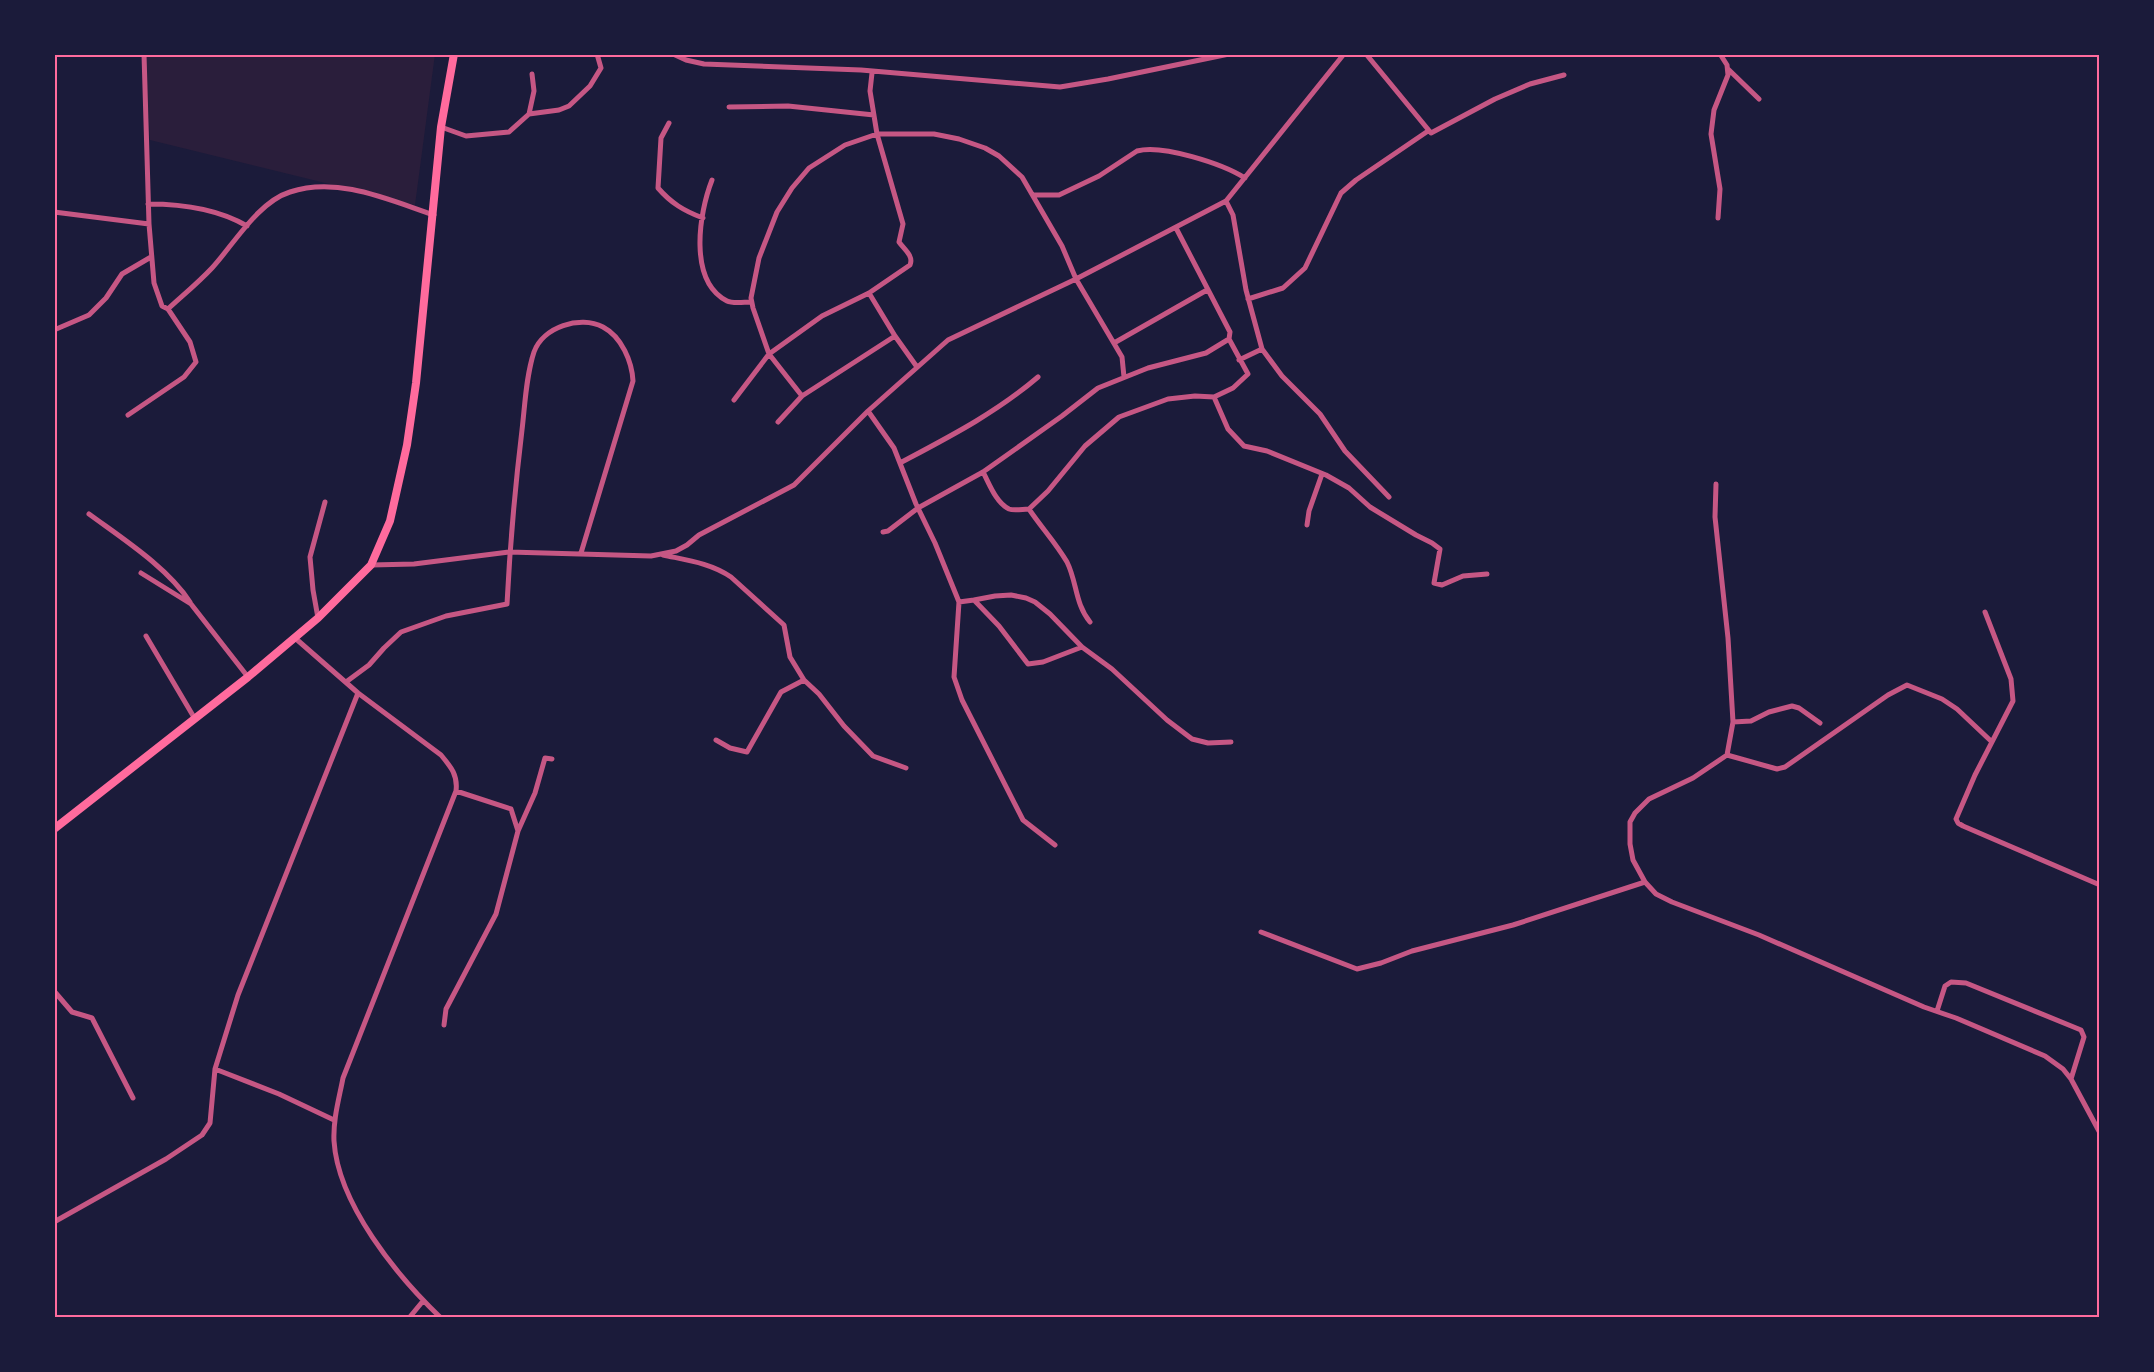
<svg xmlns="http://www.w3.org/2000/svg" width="2154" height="1372" font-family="Georgia,serif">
<rect width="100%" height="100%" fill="#1b1b3a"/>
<path fill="#2a1e3b" d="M 145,54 L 435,54 L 415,205 L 150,140 Z"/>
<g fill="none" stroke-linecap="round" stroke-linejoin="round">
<path stroke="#c65784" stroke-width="5" d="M 673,54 L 686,60 L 704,64 L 861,70 L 1060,87 L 1108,79 L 1229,54
M 854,54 L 908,54
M 1366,54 L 1431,133 L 1495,99 L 1530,84 L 1564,75
M 1728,69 L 1759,99
M 729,107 L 788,106 L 874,115
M 529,114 L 534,91 L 532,74
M 669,123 L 661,138 L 658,188 C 671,203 684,211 703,218
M 441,127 L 466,136 L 509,132 L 529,114 L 559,110 L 569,106 L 590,86 L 601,68 L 597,54
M 712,180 C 699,213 688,281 727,301 C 733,304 744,302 751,302
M 1034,195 L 1059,195 L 1099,176 L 1137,151 C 1162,144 1223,164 1245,178
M 1226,201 L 1233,215 L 1246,290 L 1262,349 L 1282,376 L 1320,414 L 1345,451 L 1389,497
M 148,204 C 182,204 218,209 247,226
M 54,212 L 149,224
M 1718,218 L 1720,189 L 1711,134 L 1714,110 L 1728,75 L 1727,65 L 1720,54
M 869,293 L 895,336 L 917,367
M 1248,299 L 1283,288 L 1305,268 L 1341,193 L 1356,180 L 1428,131
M 168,309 C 182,296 198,283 212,268 C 234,244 258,202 290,192 C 338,176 389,200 434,215
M 54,330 L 89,315 L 106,298 L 122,274 L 151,257
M 1114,343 L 1207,290
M 1239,360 L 1262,349
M 802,396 L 769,354 L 753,308 L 751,298 L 759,258 L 777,212 L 792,188 L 809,168 L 845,145 L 877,134 L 934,134 L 959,139 L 985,148 L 999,156 L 1022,177 L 1062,246 L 1076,279 L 1122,357 L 1124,377
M 1214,397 L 1228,429 L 1244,446 L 1267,451 L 1326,475 L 1349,488 L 1370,507 L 1416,535 L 1432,543 L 1440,549 L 1434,583 L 1442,585 L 1463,576 L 1487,574
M 734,400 L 769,354 L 822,316 L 869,293 L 910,265 C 914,256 904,249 899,242 L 903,224 L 877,134 L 870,91 L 872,73
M 868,411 L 894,448 L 916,504 L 935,543 L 957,597 L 959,602 L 954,677 L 962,700 L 1023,820 L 1055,845
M 128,415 L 184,377 L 196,362 L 190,342 L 168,309 L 162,306 L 154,283 L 149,224 L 144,54
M 778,422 L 802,396 L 895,336
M 900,463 C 949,437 996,413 1038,377
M 983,472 C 989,483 996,503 1009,509 C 1014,511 1023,509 1029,509 C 1041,527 1056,543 1067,562 C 1077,582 1075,604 1090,622
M 1716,484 L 1715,517 L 1728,638 L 1733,722 L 1727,755 L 1693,778 L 1649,799 L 1635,813 L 1630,822 L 1630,844 L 1633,860 L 1645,882 L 1656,894 L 1672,902 L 1759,935 L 1924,1007 L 1956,1018 L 2045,1056 L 2063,1069 L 2071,1079 L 2100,1133
M 1029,509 L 1048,491 L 1085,446 L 1119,417 L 1168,399 L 1195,396 L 1214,397 L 1233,388 L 1248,374 L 1229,339 L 1230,332 L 1176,228
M 89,514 C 123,539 167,567 190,602
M 1307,525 L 1309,511 L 1322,474
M 883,532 L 888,531 L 918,508 L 983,472 L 1062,416 L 1098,388 L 1148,368 L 1206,353 L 1229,339
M 663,555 C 686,560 711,563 731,577 L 784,625 L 790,657 L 804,680 L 819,694 L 844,726 L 873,756 L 906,768
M 371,565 L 414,564 L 509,552 L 651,556 L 676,551 L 687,545 L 699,535 L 794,485 L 868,411 L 948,340 L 1076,279 L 1226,201 L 1344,54
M 141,573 L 191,604 L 248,677
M 974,600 L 995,596 L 1011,595 L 1026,598 L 1035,602 L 1050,614 L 1082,647 L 1112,669 L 1167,720 L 1192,739 L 1208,743 L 1231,742
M 959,602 L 974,600 L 999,626 L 1028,664 L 1043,662 L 1082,647
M 1985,612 L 2011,679 L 2013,701 L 1975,775 L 1956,819 L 1958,823 L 1963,826 L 2100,885
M 318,618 L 313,590 L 310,557 L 325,502
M 146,636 L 195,719
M 295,638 L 358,693 L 441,755 C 451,767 458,775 456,791 L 343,1078 C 339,1099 333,1119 334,1141 C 338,1204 397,1276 441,1318
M 346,682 L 369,665 L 384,648 L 401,632 L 446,616 L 507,604 C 510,545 515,488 522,430 C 525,405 526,376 534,352 C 543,327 580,315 603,327 C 622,337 632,362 633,381 L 581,553
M 1733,722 L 1751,721 L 1769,712 L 1792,706 L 1799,708 L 1820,723
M 716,740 L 730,748 L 747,752 L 781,692 L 804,680
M 1727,755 L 1777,769 L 1785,767 L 1888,695 L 1907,685 L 1942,699 L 1957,709 L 1992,742
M 518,831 L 535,793 L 545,758 L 552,759
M 1261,932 L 1357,969 L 1381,963 L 1412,951 L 1513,925 L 1645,882
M 54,991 L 72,1012 L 92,1018 L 133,1098
M 1937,1011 L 1945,986 L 1951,982 L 1966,983 L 2081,1030 L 2084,1037 L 2071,1079
M 444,1025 L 446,1009 L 496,914 L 518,831 L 511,809 L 456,791
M 215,1069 L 279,1094 L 334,1120
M 54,1222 L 166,1159 L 202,1135 L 210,1123 L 215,1069 L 238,995 L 358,693
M 409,1318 L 423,1301"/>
<path stroke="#ff6b9d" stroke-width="8" d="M 54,829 L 248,677 L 318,618 L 371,565 L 390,521 L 407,445 L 416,383 L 441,127 L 454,54"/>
</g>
<rect width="2154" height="1372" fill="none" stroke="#1b1b3a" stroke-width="111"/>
<rect x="56" y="56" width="2042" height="1260" fill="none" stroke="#ff6b9d" stroke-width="2"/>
</svg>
